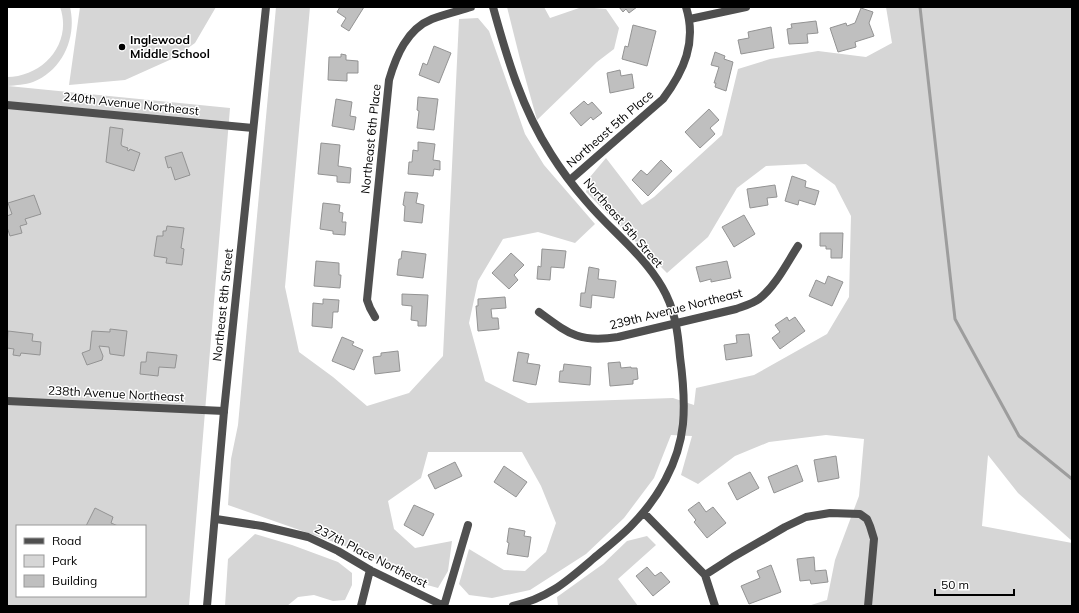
<svg xmlns="http://www.w3.org/2000/svg" width="1079" height="613" font-family="Mulish,sans-serif">
<rect width="100%" height="100%" fill="#fff"/>
<path fill="#d6d6d6" fill-rule="evenodd" d="M 60,7 L 70,7 C 77,37 63,70 33,82 C 25,85 16,85 8,86 L 230,108 L 189,606 L 7,606 L 7,77 C 43,77 73,43 60,7 ZM 17,526 L 145,526 L 145,596 L 17,596 Z
M 80,7 L 216,7 L 195,43 L 174,58 L 125,80 L 69,85 Z
M 276,7 L 310,7 L 285,287 L 299,352 L 333,377 L 367,406 L 409,393 L 443,356 L 459,19 L 478,18 L 489,31 L 525,134 L 544,165 L 595,224 L 575,243 L 538,232 L 503,239 L 478,281 L 469,323 L 485,381 L 528,403 L 673,398 L 694,405 L 696,388 L 754,375 L 827,334 L 849,297 L 851,216 L 835,185 L 806,164 L 766,166 L 737,188 L 708,237 L 667,273 L 586,192 L 590,177 L 606,158 L 642,205 L 654,197 L 722,135 L 738,69 L 770,59 L 818,51 L 866,57 L 892,43 L 886,7 L 1072,7 L 1072,541 L 1018,493 L 988,455 L 982,526 L 1072,543 L 1072,606 L 808,606 L 827,600 L 835,560 L 859,496 L 864,439 L 826,435 L 769,442 L 735,456 L 698,484 L 681,475 L 692,436 L 671,435 L 654,478 L 624,518 L 586,554 L 530,590 L 492,598 L 469,595 L 459,584 L 469,549 L 504,570 L 525,571 L 546,552 L 556,523 L 541,486 L 522,452 L 428,452 L 421,478 L 388,501 L 394,529 L 415,548 L 452,541 L 448,571 L 438,588 L 413,581 L 365,553 L 228,505 L 231,459 L 238,425 Z
M 507,7 L 544,7 L 550,18 L 582,7 L 606,9 L 619,28 L 614,49 L 597,62 L 537,120 L 520,59 Z
M 255,534 L 292,545 L 338,562 L 352,573 L 352,585 L 345,600 L 333,601 L 314,595 L 298,597 L 287,606 L 225,606 L 228,559 Z
M 647,536 L 656,545 L 618,579 L 638,606 L 558,606 L 557,597 L 603,564 L 627,541 Z"/>
<g fill="none" stroke-linecap="round" stroke-linejoin="round">
<path stroke="#9d9d9d" stroke-width="3" d="M 920,7 L 955,319 L 1019,436 L 1072,479"/>
</g>
<path fill="#bfbfbf" stroke="#939393" d="M 340,7 L 364,7 L 349,31 L 341,26 L 346,18 L 337,12 Z
M 619,7 L 637,7 L 629,13 L 626,9 L 623,12 Z
M 861,8 L 873,12 L 869,23 L 874,36 L 855,42 L 856,47 L 838,52 L 830,28 L 846,23 L 847,26 L 855,23 Z
M 816,21 L 818,33 L 807,34 L 808,43 L 789,44 L 787,29 L 792,28 L 791,24 Z
M 633,25 L 656,31 L 647,66 L 622,59 L 625,46 L 628,47 Z
M 771,27 L 774,48 L 741,54 L 738,40 L 749,38 L 748,32 Z
M 434,46 L 451,53 L 439,83 L 419,75 L 423,63 L 427,65 Z
M 715,52 L 725,56 L 724,59 L 733,62 L 726,91 L 715,87 L 716,83 L 714,83 L 719,67 L 711,65 Z
M 341,54 L 346,55 L 346,60 L 358,61 L 358,73 L 347,73 L 347,81 L 328,80 L 329,57 L 341,57 Z
M 620,70 L 621,76 L 632,74 L 634,88 L 610,93 L 607,73 Z
M 418,97 L 438,99 L 434,130 L 417,128 L 419,111 L 417,110 Z
M 336,99 L 352,102 L 350,116 L 356,117 L 354,130 L 332,126 Z
M 584,101 L 588,105 L 592,102 L 602,113 L 593,120 L 591,117 L 581,126 L 570,113 Z
M 709,109 L 719,120 L 710,128 L 715,134 L 700,148 L 685,132 Z
M 110,127 L 123,129 L 121,144 L 122,146 L 128,148 L 127,150 L 129,151 L 130,149 L 140,153 L 134,171 L 106,162 Z
M 418,142 L 435,144 L 433,160 L 440,161 L 440,170 L 434,169 L 433,176 L 408,174 L 409,162 L 412,162 L 413,150 L 418,151 Z
M 321,143 L 340,145 L 338,166 L 351,168 L 350,183 L 337,182 L 337,176 L 318,174 Z
M 182,152 L 190,175 L 175,180 L 171,167 L 168,168 L 165,157 Z
M 661,160 L 672,171 L 648,196 L 632,180 L 641,170 L 647,175 Z
M 792,176 L 806,181 L 805,187 L 819,191 L 815,205 L 799,200 L 798,205 L 785,201 Z
M 775,185 L 777,197 L 767,198 L 768,205 L 750,208 L 747,189 Z
M 405,192 L 418,193 L 416,203 L 424,205 L 422,223 L 404,221 L 405,206 L 403,205 Z
M 34,195 L 41,214 L 25,219 L 27,224 L 20,226 L 22,233 L 10,236 L 7,227 L 7,216 L 12,214 L 8,203 Z
M 323,203 L 340,205 L 339,212 L 343,213 L 342,222 L 346,222 L 345,235 L 333,234 L 333,231 L 320,229 Z
M 744,215 L 755,234 L 734,247 L 722,227 Z
M 167,226 L 184,228 L 181,248 L 184,249 L 182,265 L 166,263 L 167,258 L 154,256 L 157,236 L 163,236 L 163,231 L 166,231 Z
M 820,233 L 843,233 L 842,258 L 831,258 L 831,249 L 826,249 L 826,246 L 820,246 Z
M 542,249 L 566,251 L 564,268 L 551,267 L 550,280 L 537,279 L 538,266 L 541,267 Z
M 402,251 L 426,254 L 423,278 L 397,275 L 399,259 L 401,259 Z
M 511,253 L 524,265 L 514,275 L 518,280 L 509,289 L 492,273 Z
M 316,261 L 339,263 L 339,275 L 341,275 L 340,288 L 314,286 Z
M 727,261 L 731,278 L 711,282 L 711,279 L 700,282 L 696,267 Z
M 589,267 L 599,269 L 598,279 L 616,281 L 614,298 L 592,295 L 591,308 L 580,306 L 581,293 L 585,293 Z
M 828,276 L 843,282 L 832,306 L 809,296 L 816,280 L 825,284 Z
M 402,294 L 428,295 L 426,326 L 418,326 L 418,321 L 411,320 L 412,306 L 402,305 Z
M 505,297 L 506,308 L 491,309 L 492,318 L 498,318 L 499,329 L 478,331 L 476,306 L 478,306 L 478,299 Z
M 323,299 L 339,300 L 338,312 L 333,312 L 332,328 L 312,326 L 313,303 L 323,304 Z
M 787,317 L 789,321 L 795,317 L 805,331 L 780,349 L 772,338 L 780,332 L 775,325 Z
M 110,329 L 127,331 L 124,356 L 110,354 L 109,347 L 99,346 L 103,356 L 102,360 L 87,365 L 82,353 L 90,350 L 92,331 L 110,332 Z
M 8,331 L 33,334 L 32,341 L 41,342 L 40,355 L 21,353 L 20,356 L 13,355 L 14,349 L 7,348 Z
M 749,334 L 752,356 L 726,360 L 724,345 L 737,343 L 736,335 Z
M 342,337 L 354,342 L 352,345 L 363,350 L 354,370 L 332,361 Z
M 398,351 L 400,371 L 375,374 L 373,357 L 381,356 L 381,353 Z
M 147,352 L 177,355 L 175,368 L 159,367 L 158,376 L 140,374 L 141,362 L 146,362 Z
M 518,352 L 529,354 L 527,363 L 540,365 L 536,385 L 513,381 Z
M 620,362 L 621,368 L 631,367 L 631,368 L 637,368 L 638,379 L 633,380 L 633,384 L 610,386 L 608,363 Z
M 564,364 L 591,367 L 590,385 L 559,382 L 560,371 L 563,371 Z
M 836,456 L 839,478 L 818,482 L 814,460 Z
M 455,462 L 462,476 L 435,489 L 428,475 Z
M 797,465 L 803,481 L 774,493 L 768,477 Z
M 504,466 L 527,482 L 516,497 L 494,482 Z
M 750,472 L 759,488 L 737,500 L 728,483 Z
M 699,502 L 706,512 L 713,507 L 726,523 L 707,538 L 694,522 L 696,520 L 688,510 Z
M 414,505 L 434,514 L 423,536 L 404,525 Z
M 95,508 L 113,517 L 111,523 L 118,526 L 86,526 Z
M 509,528 L 525,531 L 524,536 L 531,537 L 528,557 L 507,554 L 509,543 L 507,542 Z
M 814,557 L 815,571 L 826,570 L 828,582 L 811,584 L 810,580 L 800,581 L 797,559 Z
M 771,565 L 781,592 L 749,604 L 741,586 L 760,578 L 757,571 Z
M 647,567 L 655,576 L 661,572 L 670,582 L 653,596 L 636,576 Z"/>
<g fill="none" stroke-linecap="round" stroke-linejoin="round">
<path stroke="#4f4f4f" stroke-width="8" d="M 493,7 C 507,58 522,109 551,154 C 561,170 574,187 586,201 C 611,231 642,253 662,287 C 675,309 678,332 680,357 C 683,379 685,402 683,424 C 679,463 658,499 630,527 C 619,538 606,548 594,558 C 567,581 549,598 513,606
M 690,19 L 746,7
M 7,105 L 253,128
M 570,180 L 663,99 C 684,71 697,42 686,7
M 539,312 C 569,334 579,343 618,337 L 736,309 C 744,306 752,304 759,299 C 775,287 787,263 798,246
M 375,317 L 370,308 L 367,300 L 389,80 C 396,56 407,29 432,19 C 445,14 458,11 471,7
M 7,401 L 224,411
M 644,513 L 705,575 L 715,606
M 216,519 L 262,526 L 308,537 L 338,551 L 370,570 L 444,606
M 705,575 L 733,557 L 785,527 L 806,517 L 830,513 L 860,514 L 867,519 L 870,526 L 874,539 L 868,606
M 361,606 L 370,570
M 444,606 L 468,525"/>
<path stroke="#4f4f4f" stroke-width="8" d="M 207,606 L 224,411 L 266,7"/>
</g>
<circle fill="#000" stroke="#fff" stroke-width="1.5" cx="122" cy="47" r="4"/>
<g text-anchor="middle" stroke-width="3" stroke-linejoin="round" paint-order="stroke">
<g font-size="12" font-weight="bold" fill="#000" stroke="#fff" text-anchor="start">
<text x="130" y="44">Inglewood<tspan x="130" dy="14">Middle School</tspan></text>
</g>
<g font-size="12" fill="#000" stroke="#fff">
<text transform="translate(131 104) rotate(6)" y="4">240th Avenue Northeast</text>
<text transform="translate(610 129) rotate(-41)" y="4">Northeast 5th Place</text>
<text transform="translate(371 139) rotate(-84)" y="4">Northeast 6th Place</text>
<text transform="translate(623 223) rotate(49)" y="4">Northeast 5th Street</text>
<text transform="translate(223 305) rotate(-84)" y="4">Northeast 8th Street</text>
<text transform="translate(676 309) rotate(-14)" y="4">239th Avenue Northeast</text>
<text transform="translate(116 394) rotate(3)" y="4">238th Avenue Northeast</text>
<text transform="translate(371 556) rotate(27)" y="4">237th Place Northeast</text>
</g>
</g>
<rect width="1079" height="613" fill="none" stroke="#000000" stroke-width="16"/>
<rect x="16" y="525" width="130" height="72" fill="#ffffff" stroke="#999999"/>
<rect x="24" y="538" width="20" height="6" fill="#4f4f4f" stroke="#999999"/>
<text x="52" y="545" font-size="12" fill="#000000">Road</text>
<rect x="24" y="555" width="20" height="12" fill="#d6d6d6" stroke="#999999"/>
<text x="52" y="565" font-size="12" fill="#000000">Park</text>
<rect x="24" y="575" width="20" height="12" fill="#bfbfbf" stroke="#999999"/>
<text x="52" y="585" font-size="12" fill="#000000">Building</text>
<path d="M935 589v6h79v-6" fill="none" stroke="#000000" stroke-width="2"/>
<text x="941" y="589" font-size="12" fill="#000000" stroke="#ffffff" stroke-width="3" paint-order="stroke">50 m</text>
</svg>
